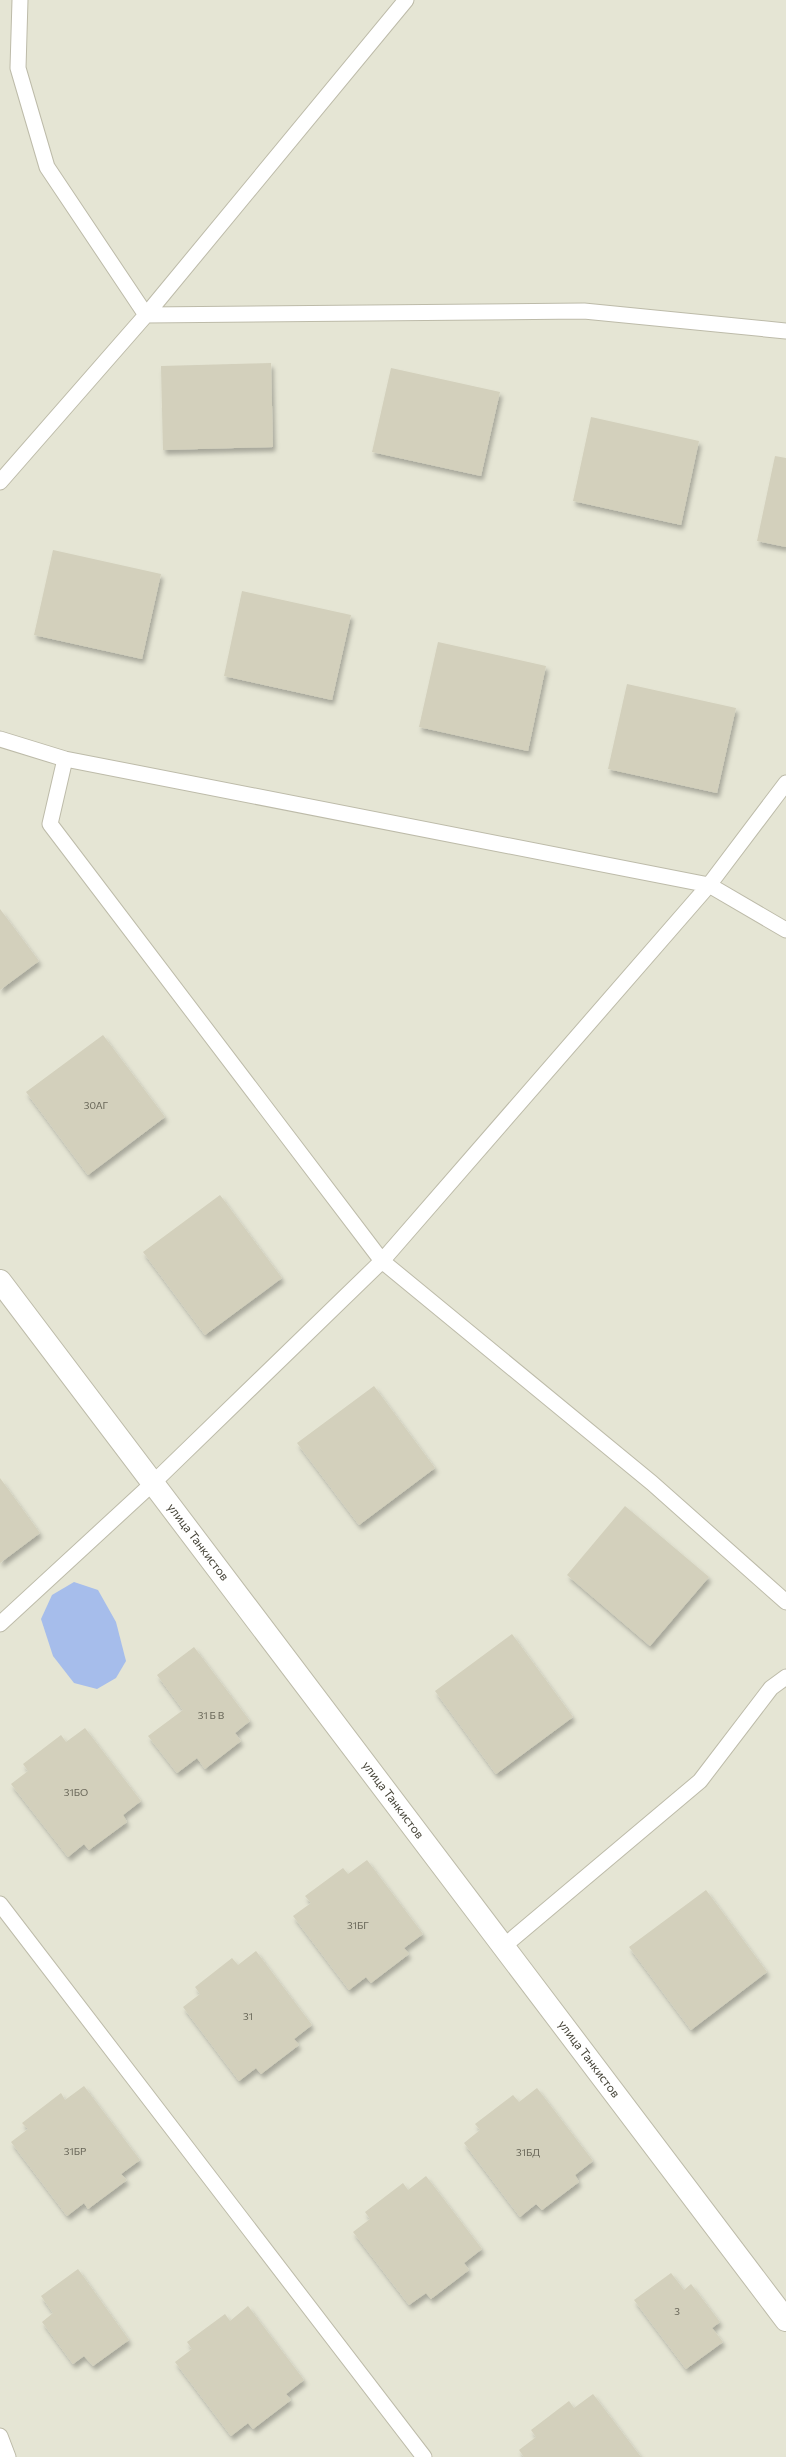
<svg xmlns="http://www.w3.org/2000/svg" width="786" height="2457" font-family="Commissioner,sans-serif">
<defs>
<filter id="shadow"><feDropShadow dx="2.5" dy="4.5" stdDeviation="2" flood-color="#0004"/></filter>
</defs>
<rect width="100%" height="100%" fill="#f2f1e6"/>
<path fill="#e5e5d4" d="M 0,0 L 786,0 L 786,2457 L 0,2457 Z"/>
<path fill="#a6bdeb" d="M 74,1582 L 98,1590 L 116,1622 L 126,1661 L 116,1678 L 97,1689 L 74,1683 L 53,1656 L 41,1619 L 52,1595 Z"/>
<path fill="#d3d0bc" filter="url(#shadow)" d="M 271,363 L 273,447 L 163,450 L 161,366 Z
M 391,368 L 500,392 L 481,476 L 372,452 Z
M 591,417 L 699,441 L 681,525 L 573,501 Z
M 775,456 L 786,458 L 786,547 L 757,541 Z
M 53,550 L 161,574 L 142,659 L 34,635 Z
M 242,591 L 351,615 L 332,700 L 224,676 Z
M 438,642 L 546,666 L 528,751 L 419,727 Z
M 627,684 L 736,708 L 717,793 L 608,769 Z
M 0,909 L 39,961 L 0,990 Z
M 103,1035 L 165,1117 L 88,1175 L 26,1092 Z
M 220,1195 L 282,1278 L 205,1335 L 143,1252 Z
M 374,1386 L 435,1468 L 359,1525 L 297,1443 Z
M 0,1478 L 40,1533 L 0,1563 Z
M 625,1506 L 709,1577 L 650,1646 L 567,1575 Z
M 512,1634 L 573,1717 L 496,1774 L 435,1691 Z
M 194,1647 L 250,1721 L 235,1733 L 241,1741 L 205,1769 L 197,1758 L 177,1773 L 148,1736 L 183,1710 L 157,1675 Z
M 85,1728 L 141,1801 L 123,1815 L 127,1822 L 89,1850 L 84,1844 L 68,1857 L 11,1784 L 28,1771 L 23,1764 L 61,1735 L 66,1742 Z
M 367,1860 L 423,1934 L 404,1948 L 409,1954 L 371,1983 L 366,1977 L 349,1990 L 293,1916 L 311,1903 L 305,1896 L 343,1868 L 348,1874 Z
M 706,1890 L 767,1972 L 691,2030 L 629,1947 Z
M 256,1951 L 312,2025 L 294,2039 L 299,2045 L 261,2074 L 256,2068 L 239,2081 L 183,2007 L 200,1994 L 195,1987 L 232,1958 L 238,1965 Z
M 84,2086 L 140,2160 L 121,2174 L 127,2180 L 88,2209 L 84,2203 L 67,2216 L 11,2142 L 28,2129 L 22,2123 L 61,2093 L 65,2100 Z
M 537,2088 L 593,2161 L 575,2175 L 579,2182 L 542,2210 L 536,2204 L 520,2217 L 464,2143 L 480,2130 L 475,2124 L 513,2095 L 519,2102 Z
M 426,2176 L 482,2249 L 464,2263 L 469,2270 L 431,2299 L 426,2293 L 409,2305 L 353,2232 L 370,2219 L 365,2212 L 403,2183 L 408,2190 Z
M 78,2269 L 129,2340 L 93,2366 L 84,2356 L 73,2364 L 42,2322 L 53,2313 L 41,2296 Z
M 671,2273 L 684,2290 L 691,2284 L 720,2322 L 712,2328 L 723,2342 L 686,2369 L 634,2300 Z
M 248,2306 L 304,2380 L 286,2394 L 291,2400 L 253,2429 L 248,2423 L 231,2436 L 175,2362 L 192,2349 L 187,2342 L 225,2314 L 230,2321 Z
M 593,2394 L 641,2457 L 524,2457 L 519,2450 L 536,2437 L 531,2430 L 569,2401 L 574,2408 Z"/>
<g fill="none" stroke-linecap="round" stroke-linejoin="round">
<g stroke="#bdbba9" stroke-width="17">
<path id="service" d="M 20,0 L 18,68 L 47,167 L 146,315 L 406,0
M 0,482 L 146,315 L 584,311 L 786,331
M 0,739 L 65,759 L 709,885 L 786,930
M 65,759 L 50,824 L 382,1261 L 652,1483 L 786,1602
M 0,1624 L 153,1483 L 382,1261 L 709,885 L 786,783
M 0,1904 L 424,2457
M 504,1946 L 700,1781 L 771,1688 L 786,1677
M 0,2436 L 8,2457"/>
</g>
<g stroke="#bdbba9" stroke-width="24">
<path id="minor" d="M 0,1281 L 786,2320"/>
</g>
<use href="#service" stroke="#fff" stroke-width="15"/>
<use href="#minor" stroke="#fff" stroke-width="22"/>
</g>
<g text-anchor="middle" stroke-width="3.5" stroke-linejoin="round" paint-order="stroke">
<g font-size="10" fill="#686658">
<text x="96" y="1109">30АГ</text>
<text x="211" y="1719">31 Б В</text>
<text x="76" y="1796">31БО</text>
<text x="358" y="1929">31БГ</text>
<text x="248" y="2020">31</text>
<text x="75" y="2155">31БР</text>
<text x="528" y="2156">31БД</text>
<text x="677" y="2315">3</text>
</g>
<g font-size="12" fill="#444236" stroke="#fff">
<text transform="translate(198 1542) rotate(53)" y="4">улица Танкистов</text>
<text transform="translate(393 1800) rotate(53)" y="4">улица Танкистов</text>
<text transform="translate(589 2059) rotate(53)" y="4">улица Танкистов</text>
</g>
</g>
</svg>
